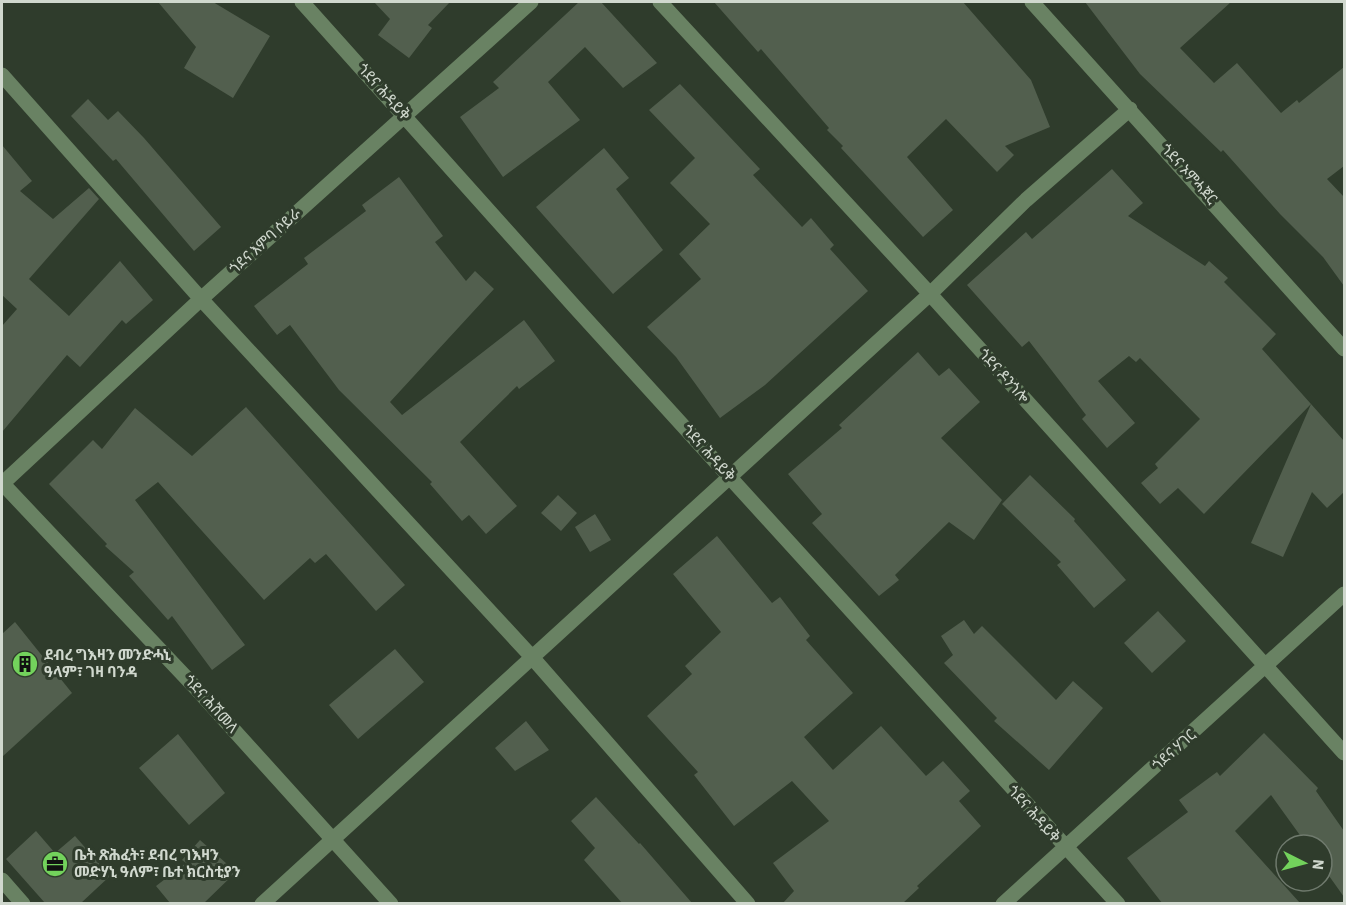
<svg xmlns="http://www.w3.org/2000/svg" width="1346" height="905" font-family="'Source Sans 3','Noto Sans Ethiopic',sans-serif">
<rect width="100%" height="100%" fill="#2f3c2c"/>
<path fill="#525f4e" d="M 158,2 L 213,2 L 270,36 L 233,98 L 184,68 L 196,47 Z
M 374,2 L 450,2 L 428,25 L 432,28 L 409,58 L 378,35 L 390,19 Z
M 579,2 L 601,2 L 657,63 L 623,88 L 585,47 L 548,82 L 580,120 L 503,177 L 460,117 L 499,88 L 493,82 Z
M 714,2 L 963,2 L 1031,80 L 1050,127 L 1005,146 L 1014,155 L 997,172 L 946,119 L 907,157 L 953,210 L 923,237 L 841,148 L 843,146 L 827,130 L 829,128 L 761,49 L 758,52 Z
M 1085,2 L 1231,2 L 1180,48 L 1214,83 L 1237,63 L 1281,113 L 1297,100 L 1299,103 L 1344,67 L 1344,166 L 1327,179 L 1344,197 L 1344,286 L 1323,257 L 1280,214 L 1223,150 L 1221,152 L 1140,74 Z
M 680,84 L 760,169 L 753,175 L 802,227 L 811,218 L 834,245 L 830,249 L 868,291 L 765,385 L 720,418 L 676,357 L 647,327 L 701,279 L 679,254 L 710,224 L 670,183 L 695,158 L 649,110 Z
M 88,99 L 108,120 L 118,111 L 144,138 L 221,227 L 194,251 L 116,159 L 113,161 L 71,116 Z
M 2,145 L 32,181 L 20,191 L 53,219 L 89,188 L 99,199 L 29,279 L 69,316 L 120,261 L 153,300 L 126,324 L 122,320 L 80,367 L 67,355 L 2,432 L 2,326 L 17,309 L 2,295 Z
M 604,148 L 629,178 L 616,189 L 663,250 L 613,294 L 536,207 Z
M 1112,169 L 1143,203 L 1128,216 L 1205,266 L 1209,261 L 1228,278 L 1224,282 L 1276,334 L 1262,349 L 1311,404 L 1204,514 L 1178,488 L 1160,504 L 1141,483 L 1158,468 L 1155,464 L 1200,419 L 1140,358 L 1136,362 L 1129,356 L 1098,381 L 1135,423 L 1107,448 L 1082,419 L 1086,415 L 1029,341 L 1022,347 L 967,285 L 1026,232 L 1032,239 Z
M 399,177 L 443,236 L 435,242 L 466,281 L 475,271 L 494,289 L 390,402 L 402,415 L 524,320 L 555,361 L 519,389 L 517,386 L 460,442 L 517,506 L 486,534 L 469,515 L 462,521 L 430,484 L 432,482 L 339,390 L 290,325 L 277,335 L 254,306 L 308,264 L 304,258 L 366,211 L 362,205 Z
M 918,352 L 939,376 L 949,368 L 980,402 L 941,438 L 1002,500 L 974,540 L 949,522 L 895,575 L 899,580 L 879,596 L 812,523 L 822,514 L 788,474 L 842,428 L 839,425 Z
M 1311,404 L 1344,441 L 1344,492 L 1327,508 L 1312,492 L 1283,557 L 1251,543 Z
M 246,407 L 405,585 L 376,611 L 326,554 L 315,563 L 310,558 L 264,600 L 158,482 L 135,500 L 245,645 L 212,670 L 172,616 L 168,620 L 129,576 L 134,572 L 105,546 L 107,544 L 49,484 L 93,440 L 102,449 L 135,408 L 192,456 Z
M 1030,475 L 1075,519 L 1074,521 L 1126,580 L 1094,608 L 1057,565 L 1061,562 L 1002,504 Z
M 558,495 L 577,513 L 561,531 L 541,513 Z
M 595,514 L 611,540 L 590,552 L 575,527 Z
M 717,536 L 772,603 L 780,597 L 810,636 L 806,640 L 853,693 L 804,737 L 833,770 L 881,726 L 926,776 L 943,761 L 970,791 L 959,801 L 981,826 L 917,886 L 919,888 L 903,903 L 783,903 L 794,891 L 773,863 L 829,821 L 792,781 L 734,826 L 694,775 L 698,772 L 647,716 L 692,674 L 685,666 L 721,632 L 673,574 Z
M 1158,611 L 1186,641 L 1152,673 L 1124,643 Z
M 964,620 L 974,634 L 982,626 L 1056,700 L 1073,681 L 1103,708 L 1049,770 L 994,721 L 997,718 L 944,663 L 953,655 L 941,636 Z
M 15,622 L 72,693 L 2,757 L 2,634 Z
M 395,649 L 424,682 L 358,739 L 329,705 Z
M 526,721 L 549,750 L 515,771 L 495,748 Z
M 1264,733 L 1318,788 L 1316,791 L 1344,831 L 1344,897 L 1322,866 L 1322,845 L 1307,845 L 1271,795 L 1235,831 L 1300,903 L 1162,903 L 1127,858 L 1188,812 L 1179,800 L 1217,772 L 1220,776 Z
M 178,734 L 225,793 L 189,825 L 139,768 Z
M 596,797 L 639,844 L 640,843 L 692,903 L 622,903 L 584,860 L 595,848 L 571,821 Z
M 36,831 L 55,853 L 75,836 L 110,876 L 81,903 L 45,903 L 6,859 Z
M 200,840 L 236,872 L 204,903 L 170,903 L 156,886 L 186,863 L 182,860 Z"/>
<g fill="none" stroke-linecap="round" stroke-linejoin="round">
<path stroke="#698263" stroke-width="15" d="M 302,2 L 574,306 L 1118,904
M 660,2 L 930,294 L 1344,753
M 1032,2 L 1344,349
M 2,75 L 201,299 L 531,656 L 748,904
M 2,483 L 194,686 L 391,904
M 2,484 L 201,299 L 531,2
M 2,880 L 23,904
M 262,904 L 930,294 L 1026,200 L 1130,109
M 1003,904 L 1344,594"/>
</g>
<defs>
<g id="building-disc" transform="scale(1.35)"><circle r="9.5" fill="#73d25c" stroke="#2f3c2c"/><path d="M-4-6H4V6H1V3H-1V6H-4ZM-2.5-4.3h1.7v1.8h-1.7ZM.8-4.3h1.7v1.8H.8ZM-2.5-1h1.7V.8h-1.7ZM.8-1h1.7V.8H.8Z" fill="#111"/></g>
<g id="office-disc" transform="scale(1.35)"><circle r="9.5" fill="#73d25c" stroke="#2f3c2c"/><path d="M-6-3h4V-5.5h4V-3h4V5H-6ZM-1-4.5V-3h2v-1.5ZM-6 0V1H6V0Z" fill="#111"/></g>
</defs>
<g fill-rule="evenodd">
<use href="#building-disc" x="25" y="664"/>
<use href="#office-disc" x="55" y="864"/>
</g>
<g text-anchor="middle" stroke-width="6" stroke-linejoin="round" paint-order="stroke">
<g font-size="15" fill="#d0d8ce" stroke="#2f3c2c">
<text transform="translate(384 92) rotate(48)" y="5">ጎደና ሕዳይቅ</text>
<text transform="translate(1189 174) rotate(48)" y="5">ጎደና ኦምሓጀር</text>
<text transform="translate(265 241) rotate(-42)" y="5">ጎደና እምባ ሶይራ</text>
<text transform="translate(1004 376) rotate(48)" y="5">ጎደና ዶንጎሎ</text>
<text transform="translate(709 453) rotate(48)" y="5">ጎደና ሕዳይቅ</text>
<text transform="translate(211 704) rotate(48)" y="5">ጎደና ሕሽመለ</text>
<text transform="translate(1174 750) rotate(-42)" y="5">ጎደና ሃገር</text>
<text transform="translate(1034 814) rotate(48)" y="5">ጎደና ሕዳይቅ</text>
</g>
<g font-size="15" font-weight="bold" fill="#d0d8ce" stroke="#2f3c2c" text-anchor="start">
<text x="44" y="660">ደብረ ግእዛን መንድሓኒ<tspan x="44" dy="17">ዓላም፣ ገዛ ባንዳ</tspan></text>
<text x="74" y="860">ቤት ጽሕፈት፣ ደብረ ግእዛን<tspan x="74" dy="17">መድሃኒ ዓለም፣ ቤተ ክርስቲያን</tspan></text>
</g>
</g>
<rect width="1346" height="905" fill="none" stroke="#d0d8ce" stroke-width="6"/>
<g transform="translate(1304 863) rotate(96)"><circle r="28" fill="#2f3c2c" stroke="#6f7a6d" stroke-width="1.5"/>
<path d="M0-4.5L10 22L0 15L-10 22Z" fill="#73d25c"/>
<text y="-9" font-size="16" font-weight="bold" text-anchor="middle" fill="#d0d8ce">N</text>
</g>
</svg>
